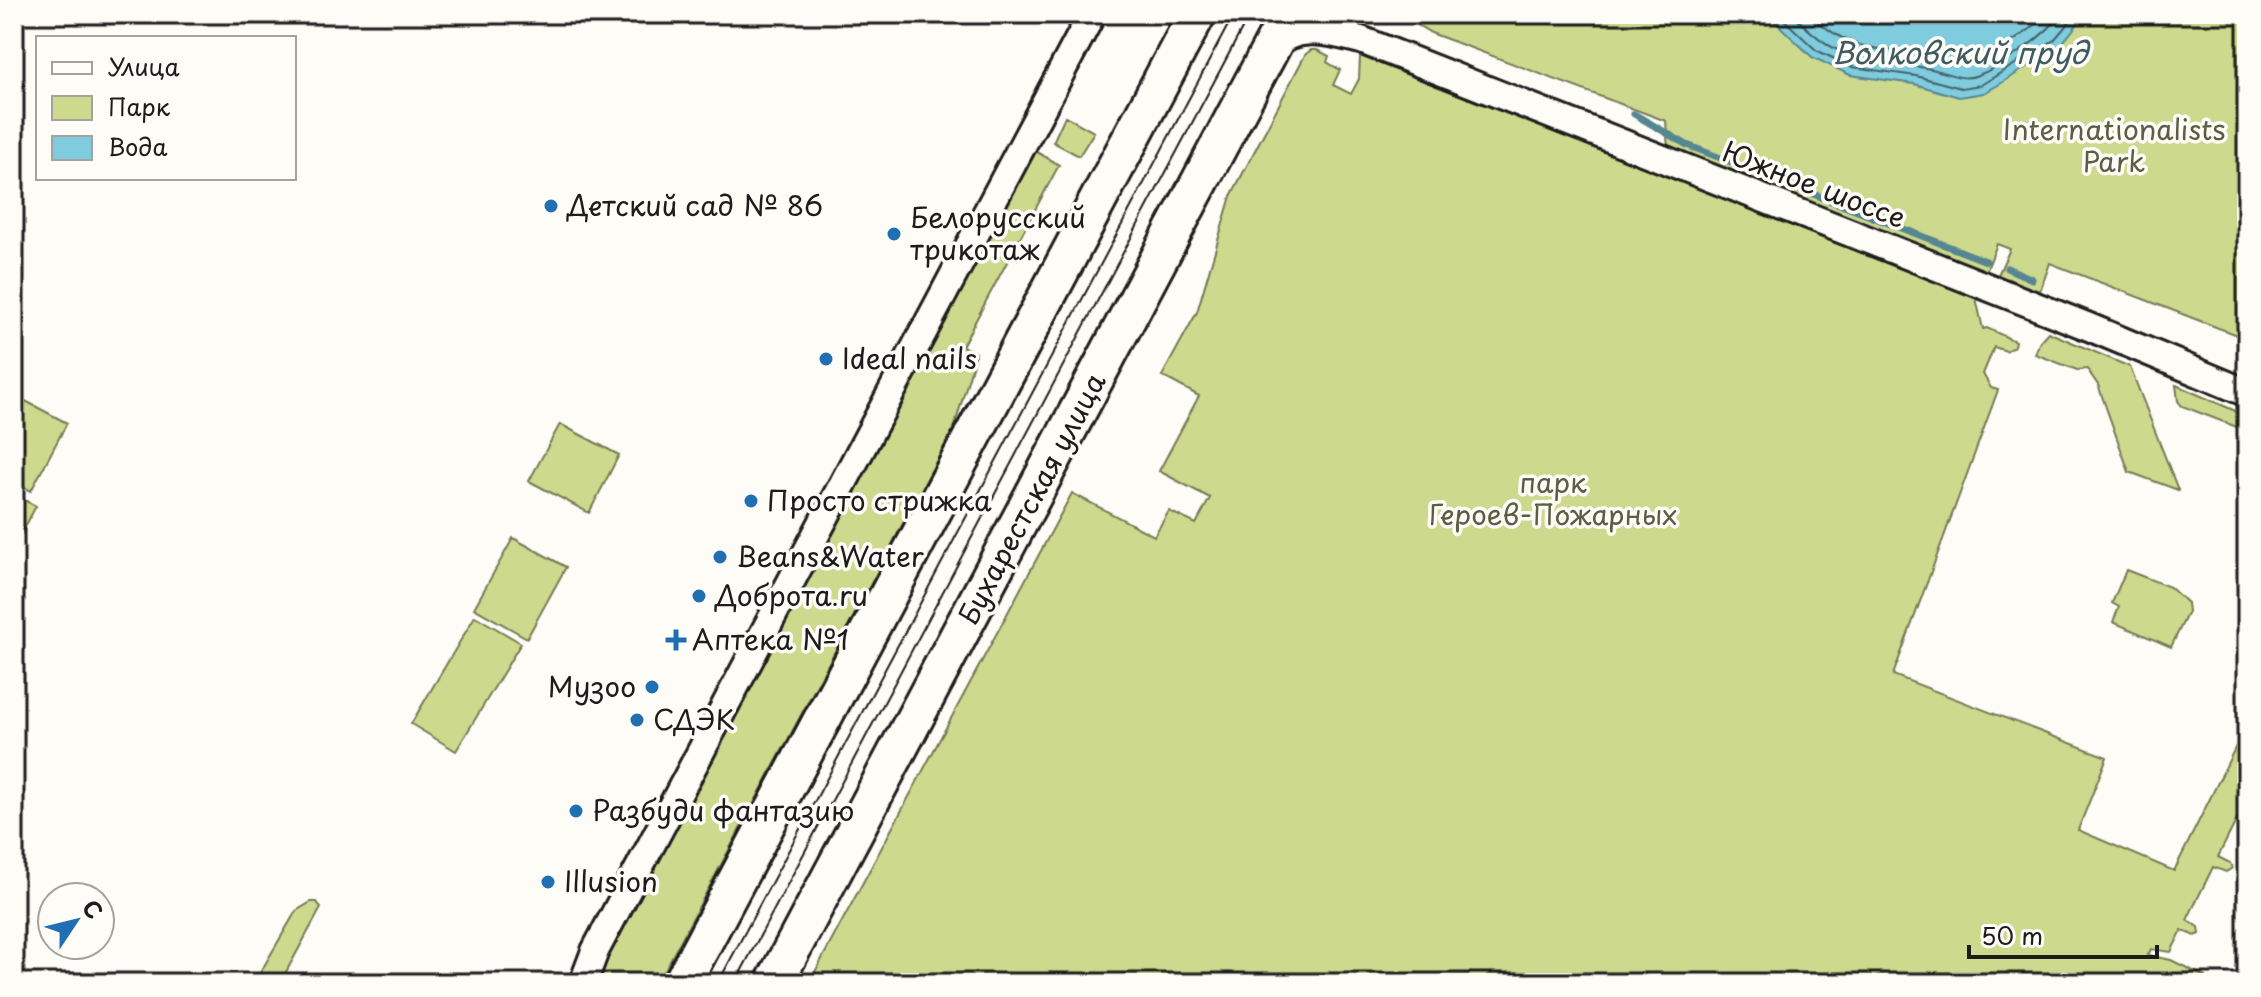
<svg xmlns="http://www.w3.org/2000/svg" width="2261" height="997" font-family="'Playpen Sans',sans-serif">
<rect width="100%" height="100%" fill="#fdfcf7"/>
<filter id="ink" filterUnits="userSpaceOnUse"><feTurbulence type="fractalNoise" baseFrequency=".0125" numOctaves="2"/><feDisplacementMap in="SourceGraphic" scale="16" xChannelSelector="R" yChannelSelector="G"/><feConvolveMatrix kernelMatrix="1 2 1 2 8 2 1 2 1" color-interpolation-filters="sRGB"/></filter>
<g filter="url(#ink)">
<path fill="#cdd98d" stroke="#747a54" stroke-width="2" d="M 1399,14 L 2247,14 L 2247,339 L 2050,263 L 2039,294 L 1997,277 L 2010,249 L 1997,244 L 1986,272 L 1668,150 L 1666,121 L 1431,33 Z
M 1311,50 L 1317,50 L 1329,56 L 1327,62 L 1340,70 L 1333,85 L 1351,94 L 1359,79 L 1360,56 L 1976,298 L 1983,329 L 1987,328 L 2015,341 L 2014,346 L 2006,351 L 1994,347 L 1983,374 L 1991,388 L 1998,390 L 1893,675 L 2107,757 L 2078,830 L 2174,871 L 2247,724 L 2247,799 L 2218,857 L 2230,863 L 2232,868 L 2226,872 L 2213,867 L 2187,920 L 2199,927 L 2200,934 L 2195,936 L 2182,930 L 2171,952 L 2151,949 L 2148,955 L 2171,960 L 2206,977 L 2203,983 L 809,983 L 1072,493 L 1154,536 L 1169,511 L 1196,524 L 1210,498 L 1159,471 L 1199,396 L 1162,376 L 1197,312 L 1231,196 L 1305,55 Z
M 1065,116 L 1094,132 L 1079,156 L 1053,142 Z
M 1035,151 L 1059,165 L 962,346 L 976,353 L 954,428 L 658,983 L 598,983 L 601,970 L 617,934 L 792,606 L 796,604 L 794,602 L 885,431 L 888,431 L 888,427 L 899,406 L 901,407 L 903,403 L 901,401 Z
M 2048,332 L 2130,367 L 2178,490 L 2129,472 L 2098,385 L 2087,369 L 2077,370 L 2035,354 L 2040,341 Z
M 2176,385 L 2247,416 L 2247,431 L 2182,406 L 2178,401 Z
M 14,395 L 67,423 L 31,491 L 14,482 Z
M 560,424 L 619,455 L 589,513 L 529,481 Z
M 14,495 L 36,506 L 14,548 Z
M 513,538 L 566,567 L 527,638 L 474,608 Z
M 2126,570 L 2170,587 L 2187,603 L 2188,612 L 2171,647 L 2113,622 L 2119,607 L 2112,603 Z
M 475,616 L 521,643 L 456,751 L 411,724 Z
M 311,902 L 317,902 L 321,908 L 280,983 L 259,983 L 257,978 L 296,911 Z"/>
<path fill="#7fccdf" stroke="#578691" stroke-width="2" d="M 1767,14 L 2091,14 L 2080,21 L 2060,46 L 2000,84 L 1984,93 L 1959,97 L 1914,84 L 1850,75 L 1812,57 Z"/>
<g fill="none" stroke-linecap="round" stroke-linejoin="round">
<path stroke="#44626a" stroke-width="2" d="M 1778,14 L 1816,50 L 1852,67 L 1916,76 L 1961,88 L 1981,85 L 2054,40 L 2076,14
M 1792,14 C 1810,32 1831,51 1857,58 C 1881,65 1907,64 1931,69 C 1947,72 1962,82 1978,75 C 2004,66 2045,35 2062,14
M 1809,14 C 1855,56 1879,46 1934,57 C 1946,59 1959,67 1970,65 C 1987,61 2036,27 2047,14"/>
<path stroke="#578691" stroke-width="7" d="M 1634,114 L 1687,145 L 1986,261
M 2007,268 L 2032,279"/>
<g stroke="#1c1c1c" stroke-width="32">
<path id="minor" d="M 1271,48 C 1296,22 1330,32 1361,40 L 2089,327 L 2247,393
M 583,983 L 595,951 L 1092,14"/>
</g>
<g stroke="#1c1c1c" stroke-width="42">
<path id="secondary" d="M 682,983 L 1197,14
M 774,983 L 1289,14"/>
</g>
<use href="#minor" stroke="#fdfcf7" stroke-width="26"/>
<use href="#secondary" stroke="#fdfcf7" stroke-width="36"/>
<path stroke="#1c1c1c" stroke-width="2" d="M 718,983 L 1234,14
M 735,983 L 1250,14"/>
</g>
</g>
<g fill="#1f6fb2" stroke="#fdfcf7" stroke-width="3">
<circle cx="551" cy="206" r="8"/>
<circle cx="894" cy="234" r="8"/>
<circle cx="826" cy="359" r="8"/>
<circle cx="751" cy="501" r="8"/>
<circle cx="720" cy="557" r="8"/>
<circle cx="699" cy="596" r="8"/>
<path d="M672 628h8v8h8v8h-8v8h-8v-8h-8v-8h8z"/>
<circle cx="652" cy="687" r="8"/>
<circle cx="637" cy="720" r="8"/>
<circle cx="576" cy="811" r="8"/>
<circle cx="548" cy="882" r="8"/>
</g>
<g text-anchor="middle" stroke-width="7" stroke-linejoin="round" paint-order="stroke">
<g font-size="28" fill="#5a5e44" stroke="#fdfcf7">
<text x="2114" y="140">Internationalists<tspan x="2114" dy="32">Park</tspan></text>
<text x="1553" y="493">парк<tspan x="1553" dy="32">Героев-Пожарных</tspan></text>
</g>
<g font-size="28" fill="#1c1c1c" stroke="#fdfcf7">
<text transform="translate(1814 185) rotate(21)" y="10">Южное шоссе</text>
<text transform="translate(1032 499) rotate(-62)" y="10">Бухарестская улица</text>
</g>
<g font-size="28" fill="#1c1c1c" stroke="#fdfcf7" text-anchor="start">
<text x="567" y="216">Детский сад № 86</text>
<text x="910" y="228">Белорусский<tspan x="910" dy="32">трикотаж</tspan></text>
<text x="842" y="369">Ideal nails</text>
<text x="767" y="511">Просто стрижка</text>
<text x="736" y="567">Beans&amp;Water</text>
<text x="715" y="606">Доброта.ru</text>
<text x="692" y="650">Аптека №1</text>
<text x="636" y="697" text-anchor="end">Музоо</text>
<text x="653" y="730">СДЭК</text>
<text x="592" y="821">Разбуди фантазию</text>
<text x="564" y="892">Illusion</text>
</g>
<g font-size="30" font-style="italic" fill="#3f5a60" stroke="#fdfcf7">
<text x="1960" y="64">Волковский пруд</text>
</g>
</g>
<rect width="2261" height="997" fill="none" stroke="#fdfcf7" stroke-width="48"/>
<rect x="24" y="24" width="2213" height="949" fill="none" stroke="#1c1c1c" stroke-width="3" filter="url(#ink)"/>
<rect x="36" y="36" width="260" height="144" fill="#fdfcf7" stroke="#a3a29f" stroke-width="2"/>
<rect x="52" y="62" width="40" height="12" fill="#fdfcf7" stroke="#a3a29f" stroke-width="2"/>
<text x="108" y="76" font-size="24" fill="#1c1c1c">Улица</text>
<rect x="52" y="96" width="40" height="24" fill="#cdd98d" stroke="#a3a29f" stroke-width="2"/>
<text x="108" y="116" font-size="24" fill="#1c1c1c">Парк</text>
<rect x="52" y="136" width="40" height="24" fill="#7fccdf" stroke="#a3a29f" stroke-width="2"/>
<text x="108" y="156" font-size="24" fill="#1c1c1c">Вода</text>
<g transform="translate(76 921) rotate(55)"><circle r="38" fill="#fdfcf7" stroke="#a3a29f" stroke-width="2"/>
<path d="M0-6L14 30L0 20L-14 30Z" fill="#1f6fb2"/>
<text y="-12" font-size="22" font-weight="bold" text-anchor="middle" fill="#1c1c1c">С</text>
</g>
<path d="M1969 945v12h188v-12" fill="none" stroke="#1c1c1c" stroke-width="4"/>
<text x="1981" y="945" font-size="24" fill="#1c1c1c" stroke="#fdfcf7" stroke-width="6" paint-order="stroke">50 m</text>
</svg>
